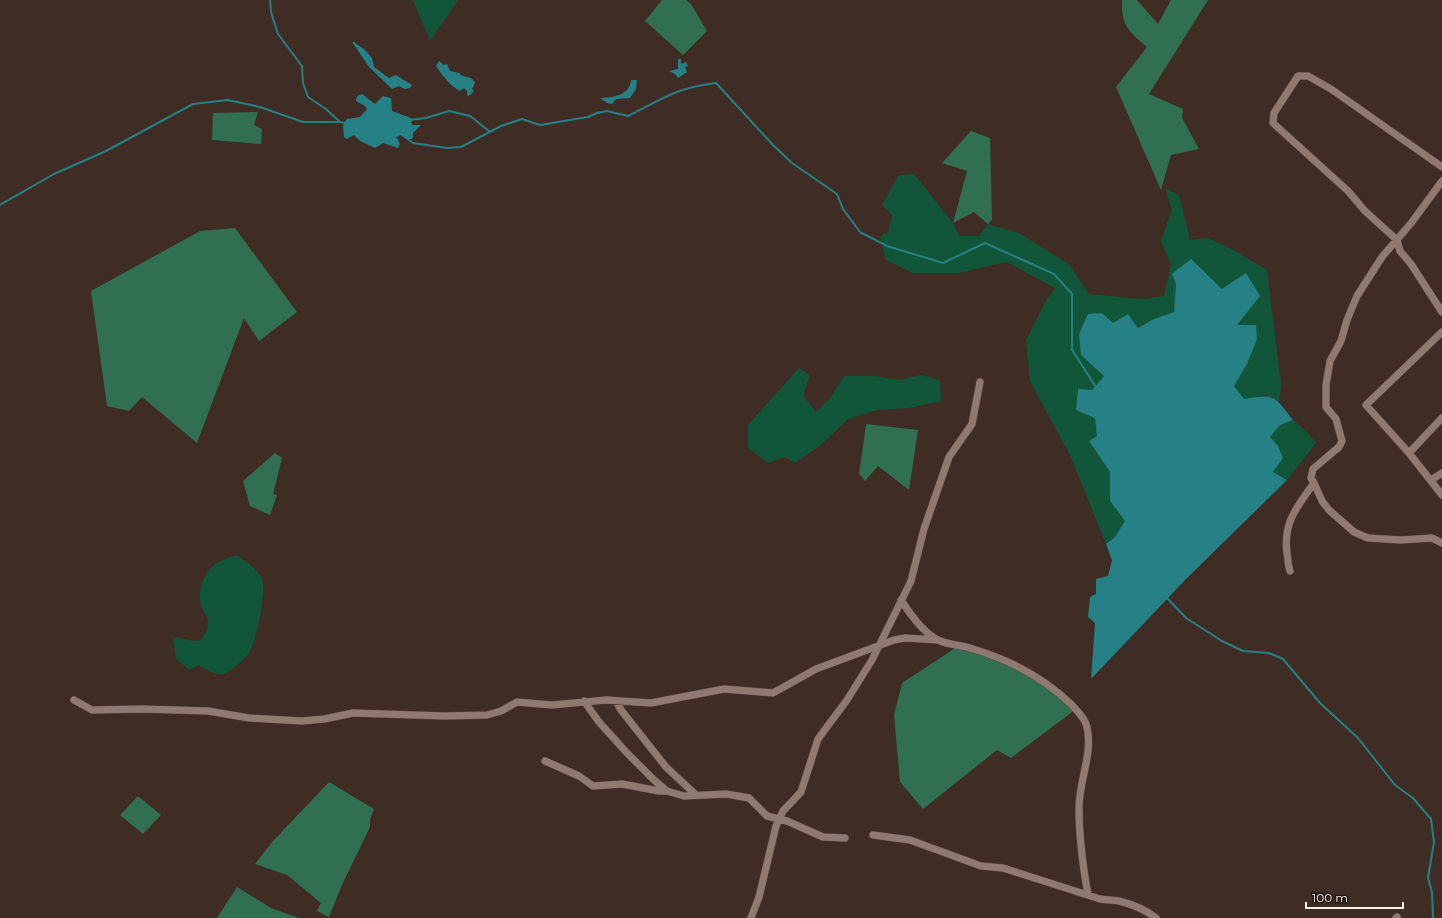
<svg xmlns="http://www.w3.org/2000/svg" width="1442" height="918" font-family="Montserrat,sans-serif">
<rect width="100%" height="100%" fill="#3f2c25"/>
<path fill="#125639" d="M 413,0 L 458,0 L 430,41 Z
M 914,174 L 953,223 L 959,236 L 979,236 L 988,224 L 1019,233 L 1069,264 L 1089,294 L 1142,299 L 1164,296 L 1171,265 L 1161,241 L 1172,209 L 1165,188 L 1179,195 L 1190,240 L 1208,238 L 1235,251 L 1267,270 L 1281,384 L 1279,402 L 1266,395 L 1244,400 L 1234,386 L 1247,364 C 1242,345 1230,291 1212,282 C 1202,276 1184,276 1172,274 L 1176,284 L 1174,312 L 1154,319 L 1138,328 L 1133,320 L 1113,323 L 1102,313 L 1104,376 L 1092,390 L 1098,436 L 1089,441 L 1110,472 L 1110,501 L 1126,521 L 1115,537 L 1106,544 L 1070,455 L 1030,381 L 1026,340 L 1046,301 L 1055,288 L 1007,262 L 958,273 L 913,273 L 886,260 L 880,236 L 888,232 L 892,215 L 882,205 L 899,175 Z
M 799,368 L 810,375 L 803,395 L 816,412 L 831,397 L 844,376 L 875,376 L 899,380 L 921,375 L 940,380 L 941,401 L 909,408 L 877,410 L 848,419 L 821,445 L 795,463 L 785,457 L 768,463 L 748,448 L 748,425 Z
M 1293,420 L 1306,431 L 1316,443 L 1287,480 L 1273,472 L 1270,437 L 1280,424 Z
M 238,556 C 247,562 257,569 262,579 C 267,591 256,639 250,651 C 247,657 230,673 223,674 C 214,675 206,669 198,665 L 190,670 L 176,659 L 173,638 C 183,636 191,643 201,640 C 203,636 207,631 208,626 C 210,616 200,609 200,600 C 198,577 215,557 238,556 Z"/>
<path fill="#307051" d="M 662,0 L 686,0 L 691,4 L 707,31 L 683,55 L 645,21 Z
M 1122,0 L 1137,0 L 1158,24 L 1171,0 L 1208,0 L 1149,94 L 1183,109 L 1182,118 L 1199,149 L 1171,155 L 1161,190 L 1116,87 L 1147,47 C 1129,31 1121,26 1122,0 Z
M 258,112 L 254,125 L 262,129 L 261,144 L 212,140 L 213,113 Z
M 971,131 L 990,138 L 992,220 L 988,224 L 974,212 L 953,223 L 967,171 L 942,163 Z
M 235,228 L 297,312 L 259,341 L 244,318 L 197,443 L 142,397 L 129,411 L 107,406 L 91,291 L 200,231 Z
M 866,424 L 918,430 L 909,490 L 878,466 L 865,481 L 859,474 Z
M 275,453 L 282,458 L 273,494 L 277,495 L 270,515 L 250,506 L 243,481 Z
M 960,645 L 1019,667 L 1076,709 L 1011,758 L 997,750 L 923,809 L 900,782 L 894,715 L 902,683 Z
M 329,782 L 374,809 L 370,819 L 370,827 L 341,887 L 329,917 L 317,911 L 321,903 L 287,875 L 255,864 L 273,841 Z
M 138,796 L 161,815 L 143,834 L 120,815 Z
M 237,887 L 271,908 L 299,918 L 217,918 Z"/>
<path fill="#258186" d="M 352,42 L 354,42 L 365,50 L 372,58 L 374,67 L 389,78 L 396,75 L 412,85 L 410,88 L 405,89 L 399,86 L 392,89 L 369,67 Z
M 678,59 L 681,59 L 681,64 L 686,62 L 688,66 L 685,67 L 687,72 L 678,78 L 675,74 L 669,71 L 678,69 Z
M 439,61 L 444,65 L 447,64 L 450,71 L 459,73 L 461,75 C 467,78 472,76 475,83 L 472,89 L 474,91 L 469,96 L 467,95 L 467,91 L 464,88 L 460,91 C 450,86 442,75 436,66 Z
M 631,80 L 637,80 L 636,89 L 630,98 L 616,99 L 612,104 L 607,103 L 600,98 C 613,98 630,95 631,80 Z
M 362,94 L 375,104 L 383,96 L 391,98 L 392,111 L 411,118 L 412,125 L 421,125 L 413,133 L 413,138 L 408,140 L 401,135 L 396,137 C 399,141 401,143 398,148 L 383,143 L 375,148 L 360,141 L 354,135 L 347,139 L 344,137 L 343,125 L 347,119 L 360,117 L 367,109 L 365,106 L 356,101 L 357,96 Z
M 1191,259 L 1222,289 L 1246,273 L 1260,296 L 1237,325 L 1256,325 L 1257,339 L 1247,364 L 1234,386 L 1244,399 C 1275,394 1274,395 1293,420 L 1280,425 L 1270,437 L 1278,446 L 1283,458 L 1273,472 L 1287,480 L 1186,579 L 1091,679 L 1095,623 L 1088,617 L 1090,597 L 1096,594 L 1096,579 L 1108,576 L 1112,560 L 1106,544 L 1115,537 L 1125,521 L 1110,501 L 1110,472 L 1089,441 L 1097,436 L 1095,418 L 1076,410 L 1078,389 L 1092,390 L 1104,376 L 1081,355 L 1079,334 L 1088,314 L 1102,313 L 1113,323 L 1128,314 L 1138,328 L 1154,319 L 1174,312 L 1176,284 L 1172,274 Z"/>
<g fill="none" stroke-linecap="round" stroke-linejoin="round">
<path stroke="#258186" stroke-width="2" d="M 270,0 L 271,12 L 278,34 L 302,66 L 303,83 L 308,97 L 326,109 L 340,122 L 347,123
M 409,120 L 426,118 L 449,111 L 470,116 L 489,131
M 402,135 L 413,143 L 447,148 L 461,147 L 501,126 L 522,119 L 540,125 L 588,117 L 597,113 L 607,111 L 628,116 C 660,100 678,87 716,83 L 773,145 L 792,163 L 837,194 L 843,209 L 860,232 L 887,246 L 943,263 L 985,243 L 1054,274 L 1072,294 L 1072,350 L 1096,387
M 0,205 L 54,174 L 106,151 L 193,104 L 228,100 L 260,107 L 303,122 L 340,122
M 1166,597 L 1186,618 L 1222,641 L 1243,651 L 1269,653 L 1283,659 L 1320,703 L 1358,738 L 1395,785 L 1413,798 L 1431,819 L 1434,842 L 1428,878 L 1432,892 L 1433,918"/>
<g stroke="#594943" stroke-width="8">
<path id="minor" d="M 1442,167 L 1331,89 L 1308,76 L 1298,76 L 1274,113 L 1273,123 L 1348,191 L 1365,211 L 1397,240 L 1400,251 L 1411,264 L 1442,312
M 1442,332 L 1366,405 L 1409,453 L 1442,495
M 1409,453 L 1442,418
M 1431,480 L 1442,473
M 1314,483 L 1322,501 L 1329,510 L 1354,532 L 1368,538 L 1401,540 L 1432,538 L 1442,543
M 1290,571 C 1288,566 1288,559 1287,553 C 1283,522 1297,507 1314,483 L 1311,478 L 1313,469 L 1339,447 L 1342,441 L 1336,419 L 1326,407 L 1326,385 L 1330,361 L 1341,341 L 1347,320 L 1357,296 L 1382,257 L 1412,222 L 1442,181
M 901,600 C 910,614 923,633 938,640 C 948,645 962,645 973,649 C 1010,660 1044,678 1072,705 C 1078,712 1085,718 1087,727 C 1093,755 1079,780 1079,808 C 1079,837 1083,867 1088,895
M 74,700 L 92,710 L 142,709 L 208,711 L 249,718 L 302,721 L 324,719 L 353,713 L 445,716 L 487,715 L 501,711 L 517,702 L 552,705 L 606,700 L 651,703 L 724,689 L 773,693 L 816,669 L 894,640 L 905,638 L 938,640
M 584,701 L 599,722 L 627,753 L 654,780 L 667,791 L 684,796 L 726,794 L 749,798 L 767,816 L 787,821 L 823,837 L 845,838
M 616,701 L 621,710 L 666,767 L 695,794
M 545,761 L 579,776 L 593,786 L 622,784 L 659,791 L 667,791
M 873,835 L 910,840 L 981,866 L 1003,868 L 1100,899 C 1106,900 1113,900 1119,901 C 1131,904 1146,910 1156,918
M 751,918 L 759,897 L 776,826 L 783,811 L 801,792 L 818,739 L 847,700 L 872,660 L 911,581 L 924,529 L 949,457 L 972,424 L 980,382
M 1396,918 L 1397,917"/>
</g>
<use href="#minor" stroke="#8f7a71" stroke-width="7"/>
</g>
<path d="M1306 902v6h97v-6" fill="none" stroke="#fef2ec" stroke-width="2"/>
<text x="1312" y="902" font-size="12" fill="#fef2ec" stroke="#1f1714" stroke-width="3" paint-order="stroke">100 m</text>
</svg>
